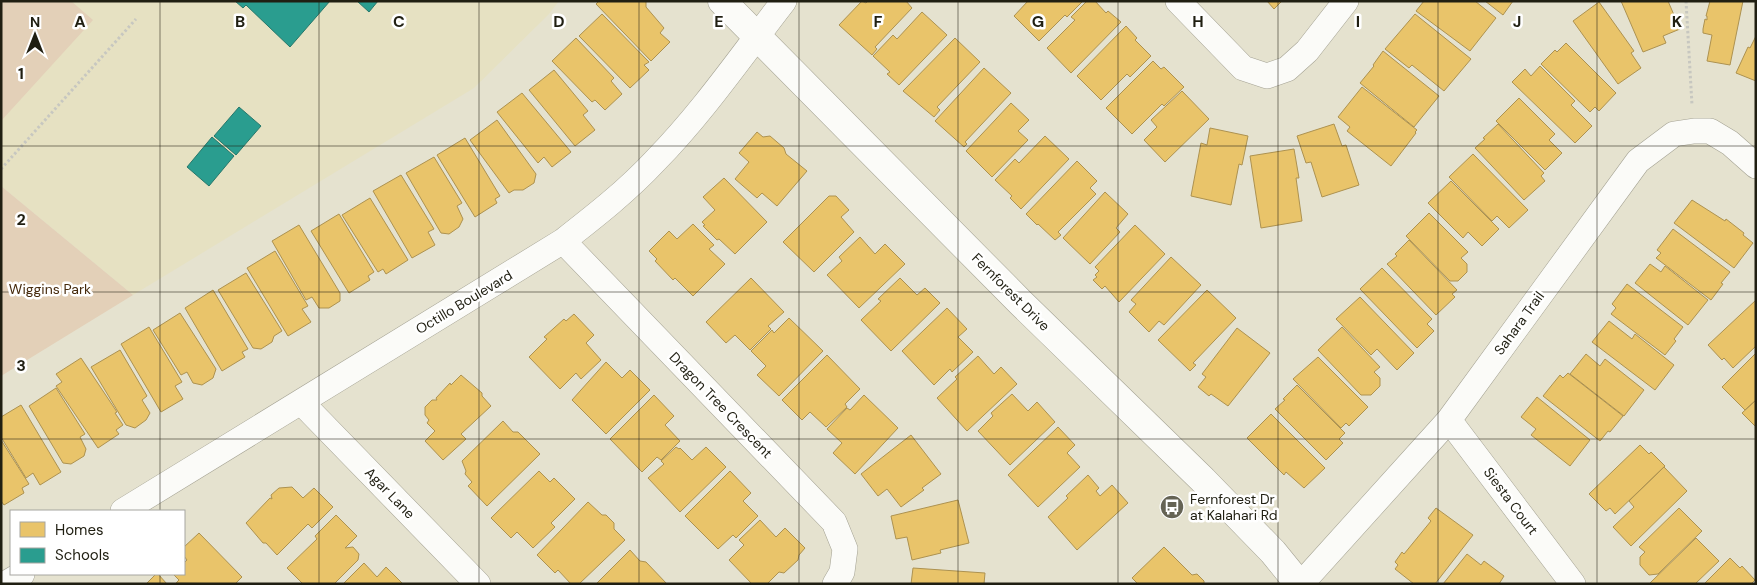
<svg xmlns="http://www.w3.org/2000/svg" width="1757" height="585" font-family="'DM Sans',sans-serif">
<rect width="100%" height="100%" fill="#e5e2cf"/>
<path fill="#e6e1c2" d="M 1,1 L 559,1 L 549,14 L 474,88 L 133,295 L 1,186 Z"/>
<path fill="#e3d0b8" d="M 1,1 L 71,1 L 93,20 L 1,121 Z
M 1,186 L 133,295 L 1,376 Z"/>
<path fill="#e9c46a" stroke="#ad9250" d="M 599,1 L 646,1 L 646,7 L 664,28 L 660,33 L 670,42 L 651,61 L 596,4 Z
M 862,1 L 866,3 L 868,1 L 906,1 L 912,8 L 875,47 L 877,49 L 872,55 L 839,25 Z
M 1028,1 L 1083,1 L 1067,17 L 1065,15 L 1039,41 L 1014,16 Z
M 1087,1 L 1095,1 L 1106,13 L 1108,11 L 1121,22 L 1071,73 L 1047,48 L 1075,20 L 1071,17 Z
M 1267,1 L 1282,1 L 1274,9 Z
M 1424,1 L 1475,1 L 1496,18 L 1470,51 L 1416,11 Z
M 1485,1 L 1513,1 L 1503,15 Z
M 1621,1 L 1668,1 L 1680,29 L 1663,36 L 1666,43 L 1643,52 Z
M 1710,1 L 1743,1 L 1730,65 L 1707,61 L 1712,35 L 1703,33 L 1703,29 L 1705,19 L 1707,20 L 1707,16 L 1706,16 Z
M 1599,2 L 1634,51 L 1631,53 L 1641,68 L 1618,84 L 1573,21 Z
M 922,12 L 947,35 L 899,85 L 887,74 L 890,72 L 873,56 L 893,35 L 897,39 Z
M 602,14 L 649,62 L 644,65 L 649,70 L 630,88 L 579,36 Z
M 1415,14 L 1471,59 L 1444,91 L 1412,65 L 1409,68 L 1385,49 Z
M 1126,26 L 1137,38 L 1135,40 L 1151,56 L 1130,77 L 1127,74 L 1101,100 L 1077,76 Z
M 1756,36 L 1756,81 L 1736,73 L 1748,47 L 1750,48 Z
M 576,38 L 614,78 L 611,81 L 622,94 L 605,110 L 595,100 L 592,102 L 552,61 Z
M 955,38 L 980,62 L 937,107 L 940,110 L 934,117 L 903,91 Z
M 1566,43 L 1616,93 L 1599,111 L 1595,107 L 1590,112 L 1541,64 L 1555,50 L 1557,52 Z
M 1383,51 L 1439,96 L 1414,127 L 1360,83 L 1374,66 L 1373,65 Z
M 1153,61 L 1161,69 L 1164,67 L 1184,87 L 1164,106 L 1162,104 L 1132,134 L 1106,108 Z
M 1540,66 L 1575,101 L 1571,105 L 1592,126 L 1575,143 L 1512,82 L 1525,69 L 1531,76 Z
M 984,68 L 1011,93 L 965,142 L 967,144 L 964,147 L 935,121 Z
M 554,70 L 588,111 L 583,115 L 595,130 L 575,146 L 529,90 Z
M 1362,87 L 1417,130 L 1415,132 L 1416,133 L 1391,166 L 1347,131 L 1350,127 L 1338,117 Z
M 1182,91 L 1209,119 L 1165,162 L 1144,140 L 1157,127 L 1151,120 Z
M 522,93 L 571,152 L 552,167 L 544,157 L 538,163 L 497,112 Z
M 1519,98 L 1555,134 L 1549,140 L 1562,153 L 1545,170 L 1496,121 Z
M 1011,103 L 1029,120 L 1018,131 L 1028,140 L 992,177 L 966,151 Z
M 497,120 L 536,174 L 534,183 L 523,190 L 514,190 L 509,193 L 470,140 Z
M 1334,124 L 1342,146 L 1346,145 L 1359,185 L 1322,197 L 1311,162 L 1306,163 L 1297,136 Z
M 1498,124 L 1544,173 L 1541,176 L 1545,181 L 1524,200 L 1475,148 L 1485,139 L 1483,138 Z
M 1210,128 L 1248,136 L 1242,165 L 1239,164 L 1231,205 L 1191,196 L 1201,143 L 1207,145 Z
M 757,132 L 763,137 L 770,136 L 784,148 L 786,154 L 807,171 L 777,206 L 762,193 L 757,198 L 735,179 L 749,162 L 739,153 Z
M 1045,136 L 1069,159 L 1021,209 L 1010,198 L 1012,196 L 995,180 L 1015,159 L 1019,163 Z
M 465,138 L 500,196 L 495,199 L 497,203 L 475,217 L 437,155 Z
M 1294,149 L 1299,178 L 1296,178 L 1302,221 L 1261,228 L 1250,156 Z
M 1473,154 L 1528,210 L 1509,228 L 1497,216 L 1492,221 L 1449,177 Z
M 434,157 L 462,203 L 457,206 L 463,219 L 459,227 L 449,234 L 441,233 L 406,173 Z
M 1077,161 L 1097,181 L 1090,188 L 1096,194 L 1058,232 L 1061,235 L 1055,240 L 1038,224 L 1037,225 L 1026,214 Z
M 401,175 L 434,229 L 428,232 L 435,245 L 412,258 L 373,191 Z
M 724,178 L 767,222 L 735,254 L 719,239 L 717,240 L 703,226 L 705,225 L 702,222 L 715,210 L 703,197 Z
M 1451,181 L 1499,229 L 1482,246 L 1468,232 L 1463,238 L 1428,203 Z
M 1105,192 L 1128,214 L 1116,228 L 1120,232 L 1090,264 L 1063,238 Z
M 829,196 L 836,196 L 849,210 L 841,217 L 854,232 L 814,272 L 783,242 Z
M 370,198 L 408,260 L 386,274 L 383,269 L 378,272 L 342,215 Z
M 1692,200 L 1725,221 L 1726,219 L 1744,233 L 1743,235 L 1753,243 L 1734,268 L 1674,223 Z
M 1429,213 L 1468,252 L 1461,258 L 1467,264 L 1467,272 L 1458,281 L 1450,281 L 1406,236 Z
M 339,214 L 374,272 L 368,276 L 370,280 L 349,293 L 311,231 Z
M 693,224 L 714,245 L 709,249 L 725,264 L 693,296 L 675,278 L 673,280 L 655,261 L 657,259 L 649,251 L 669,231 L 677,239 Z
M 299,225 L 340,293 L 340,301 L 329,308 L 319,308 L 312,297 L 306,300 L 272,241 Z
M 1135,225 L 1165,254 L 1119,302 L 1105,286 L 1102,289 L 1093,280 L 1097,277 L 1095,275 L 1099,271 L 1095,267 Z
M 1673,229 L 1730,272 L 1721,283 L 1723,284 L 1711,300 L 1656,258 L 1661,253 L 1657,250 Z
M 860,237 L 875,254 L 885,244 L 905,264 L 859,308 L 827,275 L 842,261 L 839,257 Z
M 1409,240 L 1457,290 L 1452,294 L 1455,297 L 1436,315 L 1387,264 L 1397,256 L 1395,254 Z
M 275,251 L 308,306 L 302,309 L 311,322 L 288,336 L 247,268 Z
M 1171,257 L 1201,285 L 1164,325 L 1159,321 L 1149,332 L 1129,312 L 1136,304 L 1131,300 Z
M 1650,264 L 1661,272 L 1665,266 L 1708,300 L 1688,325 L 1635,283 Z
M 1382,268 L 1432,319 L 1427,324 L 1434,331 L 1417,348 L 1360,289 Z
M 246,273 L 282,331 L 274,336 L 272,342 L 261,349 L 253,348 L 218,290 Z
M 751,278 L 784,312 L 768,326 L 771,329 L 750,350 L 735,335 L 726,343 L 706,322 Z
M 900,278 L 917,295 L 925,288 L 940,303 L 891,351 L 861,320 L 881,301 L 878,299 Z
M 1627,284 L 1683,327 L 1674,339 L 1676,341 L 1665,355 L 1611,314 L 1616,308 L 1612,304 Z
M 213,290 L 248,349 L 242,352 L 245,357 L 222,371 L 185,308 Z
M 1207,290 L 1236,318 L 1193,363 L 1196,365 L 1190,371 L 1158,340 Z
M 1360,297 L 1414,353 L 1397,370 L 1377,349 L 1371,355 L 1336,319 Z
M 1756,300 L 1756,346 L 1733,368 L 1724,358 L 1722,360 L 1708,345 Z
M 947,308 L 967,329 L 958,337 L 973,352 L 952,372 L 950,369 L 934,385 L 902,351 Z
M 180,313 L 216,369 L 213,378 L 202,385 L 193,383 L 187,372 L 181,375 L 153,330 Z
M 574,314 L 594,335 L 586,343 L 601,360 L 581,379 L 576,373 L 560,389 L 529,357 L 547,339 L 544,337 L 564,319 L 566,321 Z
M 789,318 L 823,351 L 779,396 L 757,375 L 766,366 L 751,351 L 772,330 L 774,333 Z
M 1609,321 L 1632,339 L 1635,334 L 1674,365 L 1655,390 L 1592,342 Z
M 149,327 L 182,382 L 175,386 L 183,399 L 161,412 L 121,344 Z
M 1342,327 L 1380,367 L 1374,372 L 1380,378 L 1380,386 L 1371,395 L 1361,395 L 1318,350 Z
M 1237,328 L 1270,353 L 1228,406 L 1211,394 L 1209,396 L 1198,387 L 1206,377 L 1202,374 Z
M 120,350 L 147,396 L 142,400 L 150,413 L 146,420 L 135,428 L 126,425 L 91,367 Z
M 1756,353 L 1756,400 L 1745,410 L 1722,387 Z
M 1586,354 L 1600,366 L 1605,359 L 1644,390 L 1624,416 L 1570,374 Z
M 827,355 L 860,389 L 845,404 L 847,407 L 826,427 L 810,412 L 802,420 L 782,400 Z
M 978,356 L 994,374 L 1001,367 L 1017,384 L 967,431 L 937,398 L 957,379 L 955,377 Z
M 1318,357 L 1368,407 L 1349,426 L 1346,423 L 1341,428 L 1293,379 Z
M 81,358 L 117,412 L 115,413 L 123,425 L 116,430 L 119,434 L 98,448 L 56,386 L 62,382 L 56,374 Z
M 606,362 L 622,378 L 630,370 L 650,390 L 606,434 L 572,400 Z
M 1568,373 L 1623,416 L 1610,432 L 1608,431 L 1600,441 L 1543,396 L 1560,375 L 1563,378 Z
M 461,375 L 482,393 L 482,396 L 491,406 L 461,434 L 466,439 L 443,460 L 425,441 L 435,431 L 427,423 L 429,420 L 425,415 L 425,407 L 432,400 L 437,400 L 436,398 L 450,383 L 451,385 Z
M 1297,385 L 1345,433 L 1339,439 L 1343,443 L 1326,460 L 1275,409 L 1285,400 L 1283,399 Z
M 56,388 L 85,434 L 80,437 L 86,449 L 84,456 L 71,464 L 63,463 L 29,406 Z
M 1012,394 L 1028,411 L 1037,402 L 1055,422 L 1010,465 L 978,431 L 993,416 L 991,413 Z
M 654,395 L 674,416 L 665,425 L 680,441 L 661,460 L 657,457 L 642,472 L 610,439 Z
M 864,395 L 898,428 L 855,474 L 833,453 L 842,443 L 827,429 L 847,408 L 850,410 Z
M 1537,397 L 1590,440 L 1570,466 L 1531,435 L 1536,429 L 1521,417 Z
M 1756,400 L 1756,427 L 1742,413 Z
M 21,405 L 61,472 L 40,485 L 33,473 L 26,478 L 1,437 L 1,417 Z
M 1271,414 L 1325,468 L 1304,488 L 1286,472 L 1284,475 L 1247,438 Z
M 503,421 L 513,432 L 518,432 L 540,454 L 487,506 L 468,486 L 472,482 L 465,474 L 466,471 L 462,461 Z
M 1058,427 L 1075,445 L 1067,453 L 1080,467 L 1038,507 L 1008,475 Z
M 911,435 L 941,474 L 922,488 L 924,490 L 901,507 L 887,489 L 878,496 L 861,474 Z
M 1,440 L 29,484 L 22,488 L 24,493 L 4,505 L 1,501 Z
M 1640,445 L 1649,454 L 1651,452 L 1665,466 L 1615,514 L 1610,508 L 1606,511 L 1589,494 Z
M 676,447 L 679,449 L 680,448 L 692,460 L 706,447 L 726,467 L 680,512 L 648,478 L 664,464 L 661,461 Z
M 1664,467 L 1687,491 L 1631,546 L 1613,527 L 1634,507 L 1629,501 Z
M 539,471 L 550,482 L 554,478 L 575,499 L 551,523 L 555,527 L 533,548 L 517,532 L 511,538 L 491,518 Z
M 730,471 L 751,493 L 743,501 L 758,516 L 736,538 L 733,535 L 718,549 L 685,516 Z
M 1088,475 L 1099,488 L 1096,491 L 1100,496 L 1112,485 L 1128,503 L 1077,550 L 1048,517 L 1068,498 L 1066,496 Z
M 292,487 L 303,498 L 314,488 L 333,507 L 312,528 L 308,524 L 277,555 L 266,543 L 263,543 L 246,523 L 270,498 L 272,499 L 271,495 L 279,488 Z
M 958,500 L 969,543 L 940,550 L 941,553 L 912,560 L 907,537 L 896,539 L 891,516 Z
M 588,502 L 602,515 L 606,515 L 614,523 L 614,529 L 625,540 L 579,584 L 571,584 L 558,570 L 555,573 L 537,555 Z
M 1436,508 L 1473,535 L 1435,584 L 1414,584 L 1395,569 L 1398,565 L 1395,562 L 1402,552 L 1404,554 L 1431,521 L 1428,518 Z
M 1679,508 L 1702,531 L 1658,574 L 1649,575 L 1640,565 L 1640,557 L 1645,552 L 1639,547 Z
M 336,515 L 357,536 L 345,548 L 353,547 L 359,554 L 358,560 L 334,584 L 303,584 L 287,568 L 317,539 L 315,536 Z
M 760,520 L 776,537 L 785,528 L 805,548 L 799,555 L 798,560 L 784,573 L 779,572 L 767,584 L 752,584 L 729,560 L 744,545 L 739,540 Z
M 199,533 L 242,577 L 235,584 L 176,583 L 179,580 L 173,574 L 184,574 L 184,563 L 187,560 L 184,556 L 184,547 Z
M 1696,538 L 1719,561 L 1695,584 L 1649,584 Z
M 1164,547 L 1192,575 L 1197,574 L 1204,581 L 1204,584 L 1138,584 L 1132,578 Z
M 630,550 L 640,561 L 646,562 L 667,584 L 596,584 Z
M 1467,554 L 1481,565 L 1484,561 L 1504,576 L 1499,584 L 1443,584 Z
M 1730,558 L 1740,568 L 1742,566 L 1755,580 L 1751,584 L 1704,584 Z
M 364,563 L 377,577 L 386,567 L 403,584 L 343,584 Z
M 913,568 L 985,573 L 984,584 L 911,584 Z
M 156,574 L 158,574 L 167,584 L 146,584 Z"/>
<path fill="#2a9d8f" stroke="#27776a" d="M 235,1 L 330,1 L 290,47 L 246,5 L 243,8 Z
M 357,1 L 378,1 L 369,12 Z
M 239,107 L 261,126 L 236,155 L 214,136 Z
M 212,137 L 234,156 L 209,186 L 187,167 Z"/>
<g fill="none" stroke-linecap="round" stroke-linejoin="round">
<g stroke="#a4a293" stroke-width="26">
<path id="street" d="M 1178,1 L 1243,68 L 1267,76 L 1287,69 L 1307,51 L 1346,1
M 563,241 L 834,522 L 845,549 L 842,572 L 835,584
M 301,402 L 478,584
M 1449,420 L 1573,584
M 123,511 L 563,241 C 595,216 627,191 655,161 C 703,112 742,55 784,1
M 5,584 L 22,574
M 1301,584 L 1449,420 L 1638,161 L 1674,134 L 1694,131 L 1710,131 L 1730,143 L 1756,166"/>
</g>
<g stroke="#a4a293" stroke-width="29">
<path id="secondary" d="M 722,1 L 1021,303 L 1203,480 L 1273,552 L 1299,584"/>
</g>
<path stroke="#c7c7c0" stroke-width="3" stroke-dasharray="2.5 2.5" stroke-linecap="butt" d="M 1686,1 L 1692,105
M 1,169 L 136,19"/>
<use href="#street" stroke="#fbfbf8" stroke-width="25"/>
<use href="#secondary" stroke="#fbfbf8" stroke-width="28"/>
</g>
<path fill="none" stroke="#201f12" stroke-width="1" stroke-opacity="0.55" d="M 160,1 L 160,511M 319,1 L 319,584M 479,1 L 479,584M 639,1 L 639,584M 799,1 L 799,584M 958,1 L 958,584M 1118,1 L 1118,584M 1278,1 L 1278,584M 1438,1 L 1438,584M 1597,1 L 1597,584M 1,146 L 1756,146M 1,292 L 1756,292M 1,439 L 1756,439M 160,574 L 160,584"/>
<defs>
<g id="bus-disc" transform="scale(1.25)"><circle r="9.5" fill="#656354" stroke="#fff"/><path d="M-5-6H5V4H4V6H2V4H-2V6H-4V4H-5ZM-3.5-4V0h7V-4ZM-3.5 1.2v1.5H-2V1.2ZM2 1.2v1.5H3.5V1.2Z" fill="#fff"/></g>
</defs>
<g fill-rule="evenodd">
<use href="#bus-disc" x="1172" y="507"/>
</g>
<g text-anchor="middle" stroke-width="5" stroke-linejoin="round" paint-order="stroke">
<g font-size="14" fill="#462a0c" stroke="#fff">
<text x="50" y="294">Wiggins Park</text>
</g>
<g font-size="14" fill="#201f12" stroke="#fff">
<text transform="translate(1011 292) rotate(45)" y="5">Fernforest Drive</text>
<text transform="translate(464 302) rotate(-31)" y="5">Octillo Boulevard</text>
<text transform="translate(1519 323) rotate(-54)" y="5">Sahara Trail</text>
<text transform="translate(721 405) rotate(46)" y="5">Dragon Tree Crescent</text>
<text transform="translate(390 493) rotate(46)" y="5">Agar Lane</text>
<text transform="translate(1511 501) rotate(53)" y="5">Siesta Court</text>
</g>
<g font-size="14" fill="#201f12" stroke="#fff" text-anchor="start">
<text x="1190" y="504">Fernforest Dr<tspan x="1190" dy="16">at Kalahari Rd</tspan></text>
</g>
</g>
<g font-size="16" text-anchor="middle" font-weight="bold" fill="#201f12" stroke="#fff" stroke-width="5" stroke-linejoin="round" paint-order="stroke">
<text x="80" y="27">A</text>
<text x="240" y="27">B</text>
<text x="399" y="27">C</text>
<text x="559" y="27">D</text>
<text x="719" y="27">E</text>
<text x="878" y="27">F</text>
<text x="1038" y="27">G</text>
<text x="1198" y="27">H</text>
<text x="1358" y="27">I</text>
<text x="1517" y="27">J</text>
<text x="1677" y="27">K</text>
<text x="21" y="79">1</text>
<text x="21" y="225">2</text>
<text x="21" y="371">3</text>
</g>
<rect width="1757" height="585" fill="none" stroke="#201f12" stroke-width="5"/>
<rect x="10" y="510" width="175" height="65" fill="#ffffff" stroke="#a6a5a0"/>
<rect x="20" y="522" width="25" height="15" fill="#e9c46a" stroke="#a6a5a0"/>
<text x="55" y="535" font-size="15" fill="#201f12">Homes</text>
<rect x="20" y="548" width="25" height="15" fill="#2a9d8f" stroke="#a6a5a0"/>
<text x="55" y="560" font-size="15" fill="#201f12">Schools</text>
<g transform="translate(35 35)" stroke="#ffffff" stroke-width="4" paint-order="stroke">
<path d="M0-4L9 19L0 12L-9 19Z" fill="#201f12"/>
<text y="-8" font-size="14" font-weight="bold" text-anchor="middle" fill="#201f12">N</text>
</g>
</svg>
